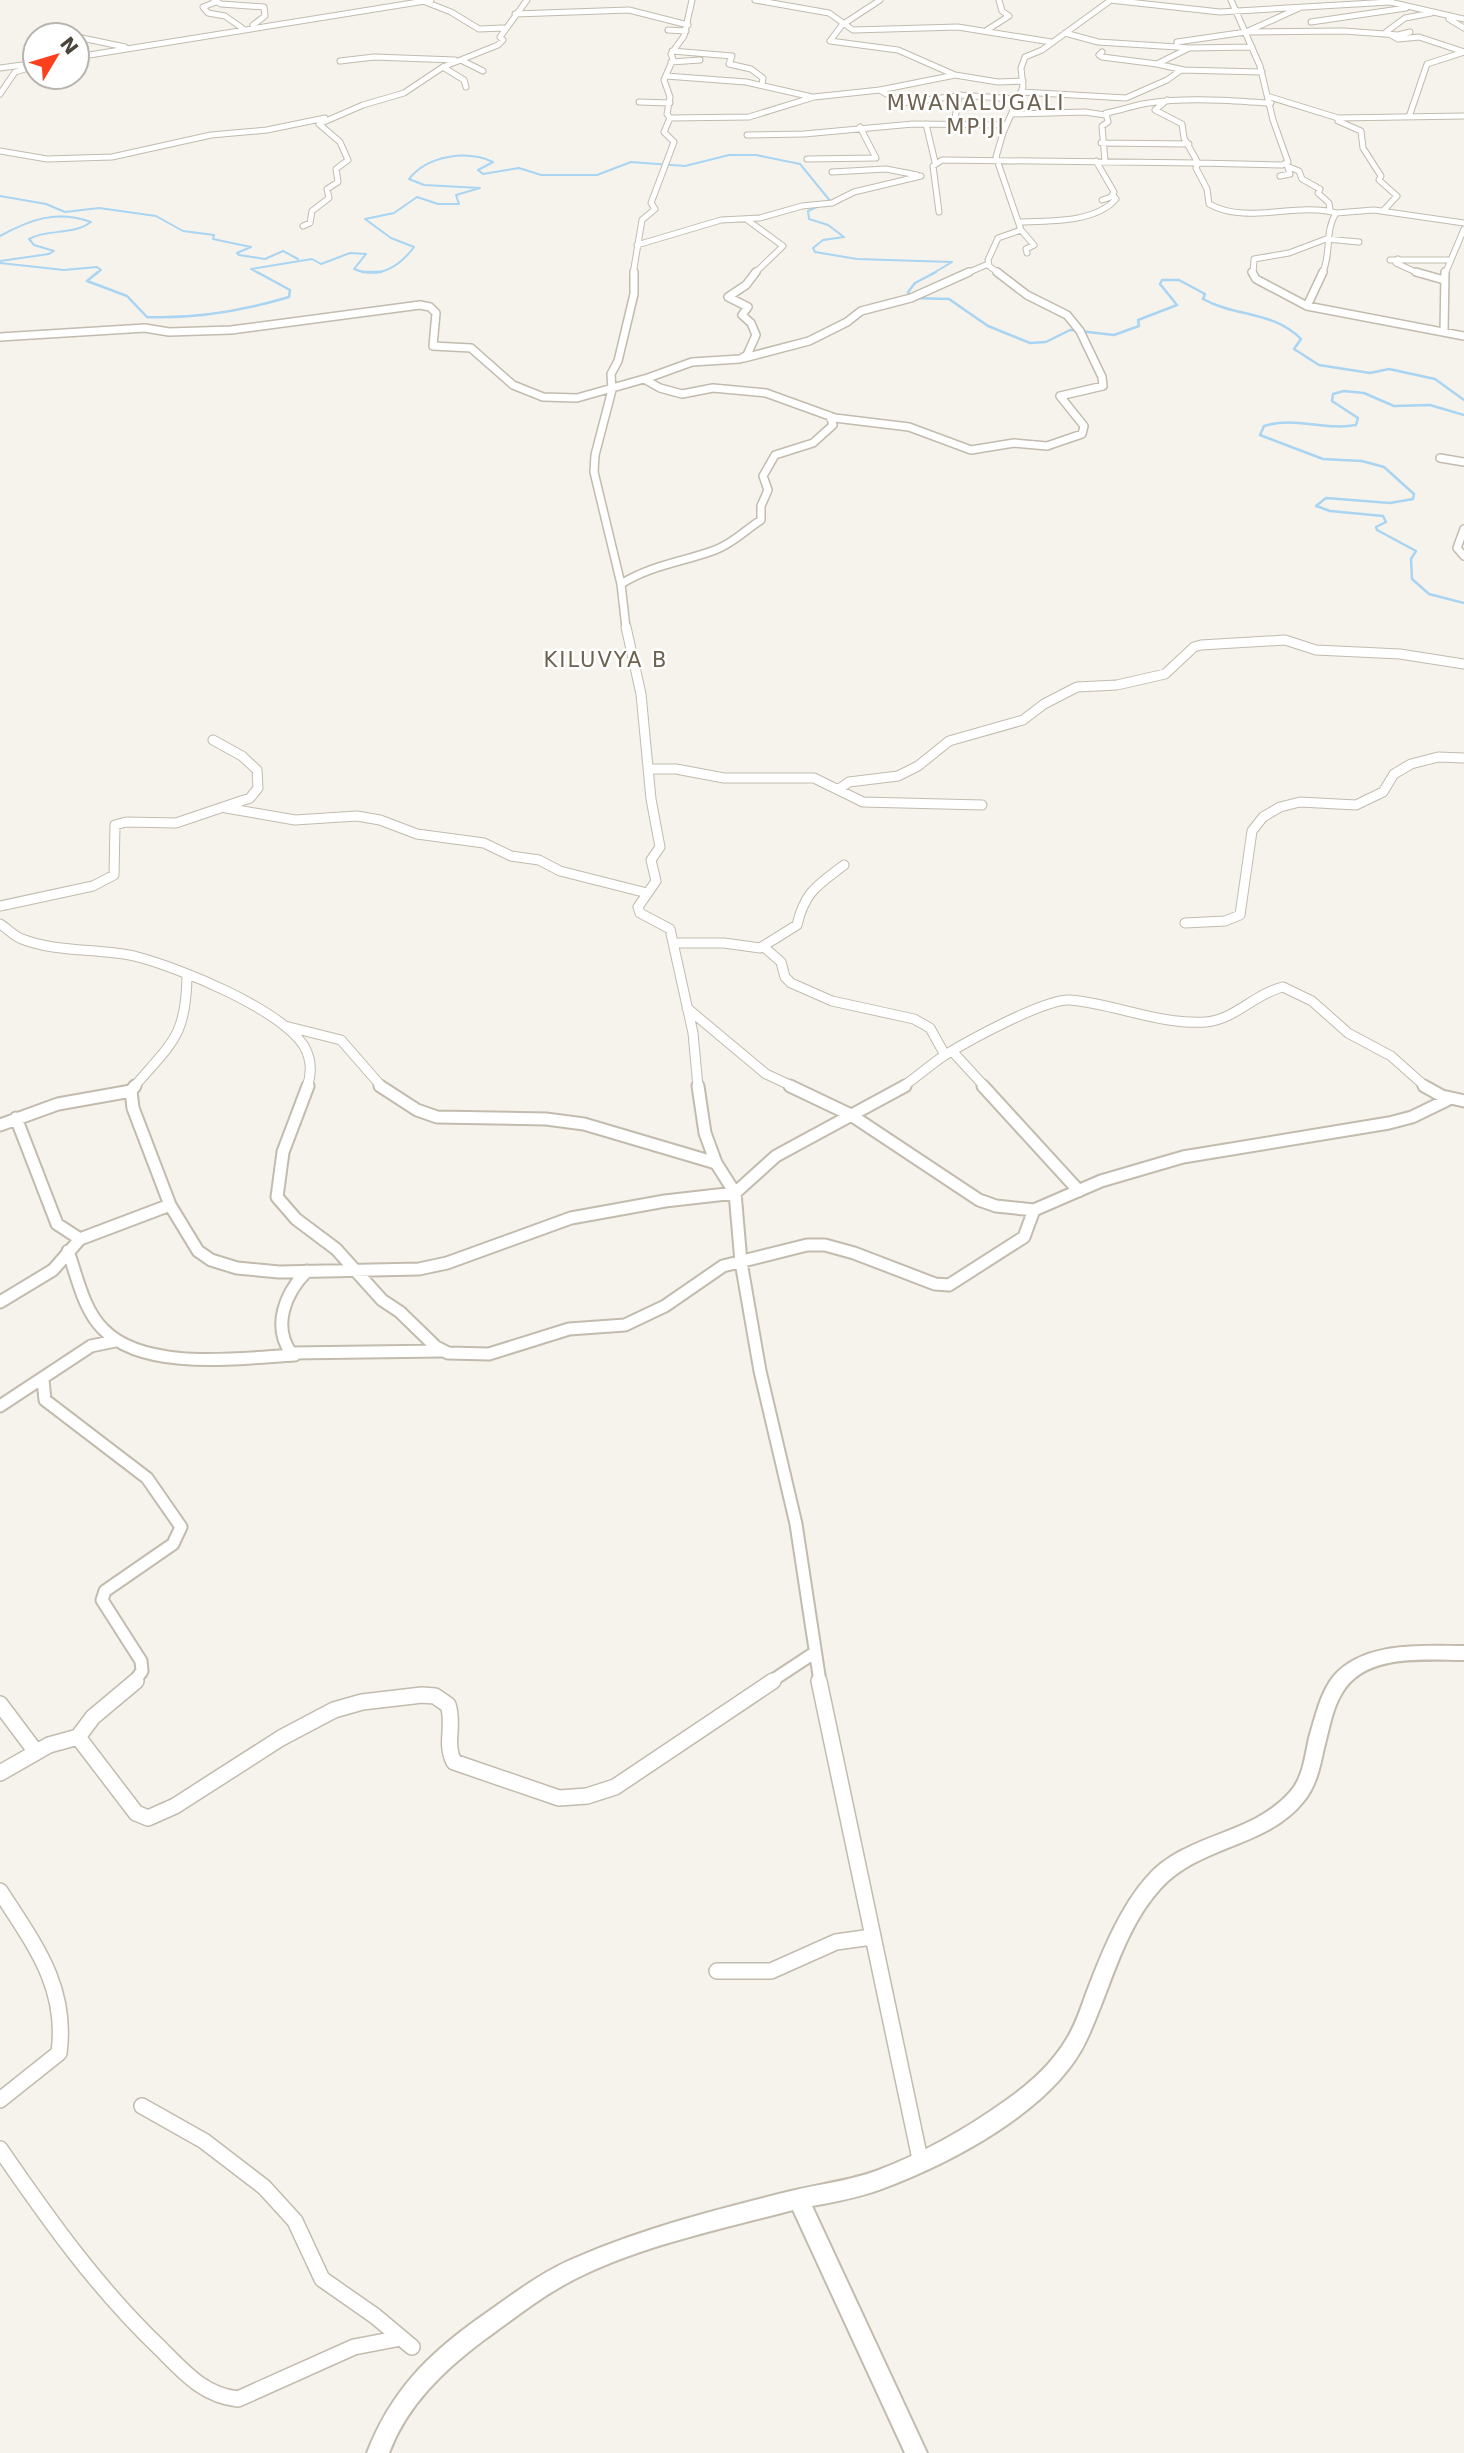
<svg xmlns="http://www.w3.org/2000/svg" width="1464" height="2453" font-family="'DejaVu Sans',sans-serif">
<rect width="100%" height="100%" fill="#f6f3ec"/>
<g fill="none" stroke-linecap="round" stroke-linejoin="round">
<path stroke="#a9d4f2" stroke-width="2" d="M 0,196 L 46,204 L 65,212 L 99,208 L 156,216 L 183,231 L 214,235 L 213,239 L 251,247 L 237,253 L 239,255 L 265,259 L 283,251 L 298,259
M 819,206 L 808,211 L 809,219 L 828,225 L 844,237 L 823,240 L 813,248 L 815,252 L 857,259 L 952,262 L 932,274
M 0,236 C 31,219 56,210 91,222 C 72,236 49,228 29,239 L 34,245 L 54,251 L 49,254 L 0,261
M 0,263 L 64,270 L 97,267 L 101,270 L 96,274
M 260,274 L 251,269 L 312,259 L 321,264 L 350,253 L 366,254 L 354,269 C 379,279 399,267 414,247 L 391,238 L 365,219 L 394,213 L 417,197 L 438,204 L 459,204 L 456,195 L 480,188 L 424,185 L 409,179 C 428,155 467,150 493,162 L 478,170 L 483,174 L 519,168 L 541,175 L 597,175 L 631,162 L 685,166 L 729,155 L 756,155 L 800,164 L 831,202"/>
<path stroke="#a9d4f2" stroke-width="2.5" d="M 98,272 L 87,281 L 127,296 L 147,317 C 196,319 242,311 289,297 L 290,290 L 257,272
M 362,272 L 381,272
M 936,272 L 915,283 L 908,292 L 911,298 L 949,299 L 988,326 L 1030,343 L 1046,342 L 1070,330 L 1114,335 L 1139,326 L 1138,320 L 1177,305 L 1160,284 L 1162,280 L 1179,280 L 1205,294 L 1203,299 C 1235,317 1274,311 1301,339 L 1294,349 L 1319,365 L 1370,373 L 1389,369 L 1435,379 L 1464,400
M 1464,415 L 1430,405 L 1394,406 L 1364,393 L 1344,391 L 1333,394 L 1332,401 L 1358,418 L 1356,425 C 1325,431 1295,416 1264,426 L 1260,435 L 1323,459 L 1362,461 L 1384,467 L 1414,494 L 1413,499 L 1390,503 L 1326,498 L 1316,506 L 1330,511 L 1383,516 L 1386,522 L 1376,527 L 1377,530 L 1416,551 L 1411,559 L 1412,579 L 1429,594 L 1464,603"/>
<g stroke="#c2bbae" stroke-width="7">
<path id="minor-far4" d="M 214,0 L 221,4 L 264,7 L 265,16 L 253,25
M 755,0 L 829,13 L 853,30 L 958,27 L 1051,42
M 880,0 L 842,25 L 830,41 L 898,50 L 955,75 L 998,82 L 1023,81
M 1110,0 L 1220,12 L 1390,2 L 1464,19
M 1231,0 L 1260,66 L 1273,120 L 1288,162 L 1282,165 L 1198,163 L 1196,168 L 1207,189 L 1209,204 C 1247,225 1295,202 1336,213 C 1324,232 1332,254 1322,274
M 423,1 L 451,12 L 479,29 L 503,28
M 216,2 L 203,7 L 208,13 L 225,16 L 242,28
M 1431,13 L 1405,18 L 1386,32 L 1398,39 L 1419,37 L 1464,52
M 515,14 L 629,10 L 688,25
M 1449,19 L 1464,28
M 1311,22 L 1406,8
M 668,30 L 686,31
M 987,30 L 1009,16 L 1002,11 L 999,0
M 1246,32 L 1344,31 L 1398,35 L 1410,32
M 1065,33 L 1098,42 L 1177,47
M 77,37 L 125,47
M 1189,48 L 1177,47 L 1177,42 L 1246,32 L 1299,8
M 672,51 L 732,56 L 729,64 L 751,69 L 763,78 L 762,85
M 1102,52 L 1099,55 L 1102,57 L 1157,64
M 77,57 L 431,0
M 461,60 L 483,71
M 340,61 L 374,57 L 455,60
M 671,62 L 700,60
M 443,67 L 464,80 L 466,87
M 0,68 L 22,65
M 1184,70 L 1157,64 L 1189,48 L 1252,47
M 666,76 L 746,82 L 812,97
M 880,90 L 901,103 L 957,96
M 1021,92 L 1126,98 L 1167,80 L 1181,70 L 1262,72
M 0,94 L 15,72 L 35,66
M 1270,97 L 1338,118 L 1464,116
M 639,102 L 670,103
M 1013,114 L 1085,112 L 1105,115
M 1409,117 L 1427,64 L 1464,52
M 670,118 L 749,117 L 814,97 L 880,90 L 955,75
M 1338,121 L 1361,131 L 1363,148 L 1381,176 L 1379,180 L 1397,196 L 1383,211
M 926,124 L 935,162
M 954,124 L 959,95 L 1015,99
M 747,135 L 804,134 L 913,124 L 1005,125
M 1101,143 L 1189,144
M 0,151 L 47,159 L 112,157 L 211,135 L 267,130 L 325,118
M 807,159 L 876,158 L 860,127
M 1096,161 L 1114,192 L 1111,197 L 1102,200
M 1105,161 L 1102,126 L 1108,122 L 1106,113 C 1120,111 1137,104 1149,103 C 1189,97 1230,101 1271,103
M 1289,167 L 1299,171 L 1302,179 L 1320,189 L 1318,193 L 1329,203 L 1330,210
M 832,172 L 886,169 L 917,175
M 1280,176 L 1290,174 L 1287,165
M 939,212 L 933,166 L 942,160 L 1198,163 L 1184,138 L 1182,124 L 1155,110 L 1167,100
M 1336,213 L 1374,210 L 1464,223
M 746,219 L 783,246 L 754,274
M 1019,222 C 1049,221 1095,223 1116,199 L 1113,195
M 303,226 L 310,223 L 312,211 L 329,198 L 327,189 L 338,182 L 336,169 L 348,160 L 340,142 L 319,124 L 363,105 L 404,93 L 443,67 L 498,45 L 503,40 L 500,37 L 527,0
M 1021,230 L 1034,245 L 1026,249 L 1027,253
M 637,245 L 721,220 L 760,218 L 802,206 L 832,203 L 854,192 L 921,176
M 1398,259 L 1396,263 L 1420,274
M 1390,260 L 1448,260
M 633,274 L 642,220 L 655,209 L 651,203 L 674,142 L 664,132 L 670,118 L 667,114 L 670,97 L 664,80 L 673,59 L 671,54 L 684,36 L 692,0
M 965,274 L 988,264
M 1000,274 L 989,266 L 988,260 L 998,238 L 1021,230 L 996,157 L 1003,133 L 1023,87 L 1021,68 L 1025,57 L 1042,50 L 1111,0
M 1253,274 L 1254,259 L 1289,253 L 1326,239 L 1359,242
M 1445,274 L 1464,229"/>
</g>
<g stroke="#c2bbae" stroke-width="10">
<path id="minor-far3" d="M 1252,272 L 1256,279 L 1307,306
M 1323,272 L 1307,306 L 1464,336
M 1416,272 L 1444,280
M 1444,332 L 1445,272
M 0,337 L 145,328 L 169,332 L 231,330 L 420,305 L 430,307 L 436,313 L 433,346 L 471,348 L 513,385 L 543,397 L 577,398 L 644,379 L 660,388 L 682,394 L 713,388 L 766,393 L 835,418 L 909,427 L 971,450 L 1014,443 L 1047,446 L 1082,434 L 1084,426 L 1060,396 L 1103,386 L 1102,377 L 1080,331 L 1067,315 L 1027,295 L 997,272
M 744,358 L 809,341 L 847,322 L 861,311 L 911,298 L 969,272
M 645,379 L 692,362 L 740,359 L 747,355 L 756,335 L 751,323 L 742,315 L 748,307 L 728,297 L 746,285 L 756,272
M 1440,458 L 1464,462
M 1464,529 L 1457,548 L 1464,556
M 621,584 C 651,565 683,562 715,550 C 734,543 745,530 761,520 L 761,506 L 768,490 L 763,476 L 775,455 L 813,443 L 833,425 L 830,416
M 626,628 L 621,584 L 594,472 L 595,455 L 612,390 L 611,374 L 618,361 L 634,294 L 634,272"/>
</g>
<g stroke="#c2bbae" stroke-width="11">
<path id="minor-far2" d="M 626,627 L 641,694 L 651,799 L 660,847 L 651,860 L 656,881 L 638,907 L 640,913 L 670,929 L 693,1033 L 698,1087
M 649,769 L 676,769 L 724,778 L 814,778 L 863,802 L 982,805
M 839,789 L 849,782 L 898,776 L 918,766 L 949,741 L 1023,720 L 1044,704 L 1077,687 L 1117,685 L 1165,674 L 1194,647 L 1201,645 L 1285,640 L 1316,650 L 1400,654 L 1464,664
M 226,808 L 295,820 L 357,816 L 380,820 L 417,834 L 484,843 L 511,856 L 539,860 L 560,871 L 647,893
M 0,906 L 93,886 L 114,875 L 115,825 L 126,822 L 176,823 L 250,798 L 258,788 L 257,770 L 242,756 L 213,740
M 1185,923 L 1225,921 L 1240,915 L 1252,831 L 1263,817 L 1280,807 L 1300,802 L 1356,805 L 1383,792 L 1394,774 L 1411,764 L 1438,757 L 1464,758
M 0,924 C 8,929 14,936 22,939 C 58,953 97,948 134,956 C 178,967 279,1008 304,1046 C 312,1060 312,1073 307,1087
M 673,943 L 724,943 L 760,948 L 797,925 C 805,891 818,885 844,865
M 764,947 L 781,962 L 785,977 L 791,983 L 832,1001 L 914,1019 L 930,1028 L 945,1055
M 687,1008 L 766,1074 L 794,1087
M 285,1026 L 341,1040 L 382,1087
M 952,1051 L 985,1087
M 134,1087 C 171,1043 186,1038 187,976
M 902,1087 C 917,1077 930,1065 945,1055 C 968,1041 1046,998 1070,1000 C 1116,1004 1159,1025 1206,1022 C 1234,1020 1256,993 1283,987 L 1312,1001 L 1348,1033 L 1391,1056 L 1426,1087"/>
</g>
<g stroke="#c2bbae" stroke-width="15">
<path id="minor-far1" d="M 135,1086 L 131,1091 L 133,1108 L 170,1205 L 198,1251 L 211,1260 L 237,1268 L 279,1272 L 419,1269 L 447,1263 L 571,1218 L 665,1201 L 735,1193 L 776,1156 L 905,1086
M 308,1086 L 283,1152 L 277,1197 L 296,1219 L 336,1249 L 382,1300 L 400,1312 L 436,1347 L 448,1353 L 489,1354 L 569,1329 L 625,1325 L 665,1306 L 723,1266 L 807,1245 L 825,1245 L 854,1253 L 935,1284 L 949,1285 L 1024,1237 L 1034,1210 L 1101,1181 L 1183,1157 L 1389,1123 L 1412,1117 L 1447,1100
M 380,1086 L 417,1110 L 437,1117 L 546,1119 L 584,1124 L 716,1163
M 698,1086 L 705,1133 L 716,1163 L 735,1193 L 741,1262 L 760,1371 L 796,1524 L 820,1682
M 790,1086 L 851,1115 L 979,1200 L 996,1206 L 1034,1210
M 983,1086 L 1079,1191
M 1424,1086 L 1442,1096 L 1464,1101
M 16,1118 L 57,1224 L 80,1239
M 0,1125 L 58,1104 L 131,1091
M 68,1251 C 77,1276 83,1309 103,1329 C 144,1372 241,1358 295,1355
M 307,1271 C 285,1293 272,1326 291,1353 L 442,1351
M 0,1302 L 53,1270 L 80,1239 L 170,1205
M 43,1380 L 45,1400 L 147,1478 L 181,1527 L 173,1544 L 105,1591 L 102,1600 L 141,1661 L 142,1671 L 134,1682
M 0,1406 L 91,1346 L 115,1341
M 770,1682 L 814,1653"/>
</g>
<g stroke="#c2bbae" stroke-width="18">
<path id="minor" d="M 136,1681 L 93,1717 L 78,1737 L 136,1813 L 148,1818 L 175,1806 L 281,1738 L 334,1710 L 362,1702 L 422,1695 L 435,1696 L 448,1705 C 455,1725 444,1743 454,1762 L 559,1798 L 587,1796 L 615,1787 L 773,1681
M 819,1681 L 920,2159
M 0,1704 L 36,1752
M 0,1773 L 49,1745 L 78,1737
M 0,1891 C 34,1944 68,1987 59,2053 L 0,2100
M 717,1971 L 771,1971 L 836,1942 L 872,1937
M 142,2106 L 204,2141 L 264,2187 L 295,2221 L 322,2279 L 375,2316 L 412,2347
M 0,2149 C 49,2220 97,2288 160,2348 C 184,2372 203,2395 238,2399 L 354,2347 L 401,2338"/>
</g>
<g stroke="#c2bbae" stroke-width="4">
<path id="tertiary" d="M 1464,1646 L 1464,1660 C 1425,1660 1365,1653 1342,1693 C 1332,1709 1329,1730 1324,1748 C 1320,1767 1316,1787 1303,1802 C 1266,1848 1199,1845 1160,1889 C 1122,1931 1110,1991 1086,2041 C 1053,2111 949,2164 879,2190 C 857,2198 834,2202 812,2206 L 927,2453 L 905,2453 L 793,2210 C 721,2229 639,2246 573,2280 C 542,2296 513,2319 484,2340 C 444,2370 407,2405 389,2453 L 367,2453 C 391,2391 428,2354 482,2316 C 512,2295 541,2272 575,2258 C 644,2228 718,2209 791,2191 C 819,2184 849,2181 876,2171 C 921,2154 966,2129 1005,2101 C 1028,2085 1051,2065 1066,2040 C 1077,2023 1082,2004 1089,1986 C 1103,1950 1121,1906 1147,1877 C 1185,1833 1252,1836 1290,1792 C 1303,1778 1305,1756 1309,1738 C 1315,1718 1320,1694 1333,1677 C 1363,1641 1422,1646 1464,1646 Z"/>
</g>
<use href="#minor-far4" stroke="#fff" stroke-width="5"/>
<use href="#minor-far3" stroke="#fff" stroke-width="7"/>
<use href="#minor-far2" stroke="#fff" stroke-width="9"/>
<use href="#minor-far1" stroke="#fff" stroke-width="11"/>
<use href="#minor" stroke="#fff" stroke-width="15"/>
<use href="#tertiary" fill="#fff" fill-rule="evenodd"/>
</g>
<g text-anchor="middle" stroke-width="5" stroke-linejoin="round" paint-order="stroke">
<g font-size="21" letter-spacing="2" fill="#6e6250" stroke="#fff">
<text x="976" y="110">MWANALUGALI<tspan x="976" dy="24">MPIJI</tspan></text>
<text x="606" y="667">KILUVYA B</text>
</g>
</g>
<g transform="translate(56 56) rotate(52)"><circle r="33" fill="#ffffff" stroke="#b7b4b0" stroke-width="2"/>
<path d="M0-5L12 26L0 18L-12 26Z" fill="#fc3f1d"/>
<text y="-10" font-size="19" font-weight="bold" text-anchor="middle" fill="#4b4439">N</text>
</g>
</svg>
